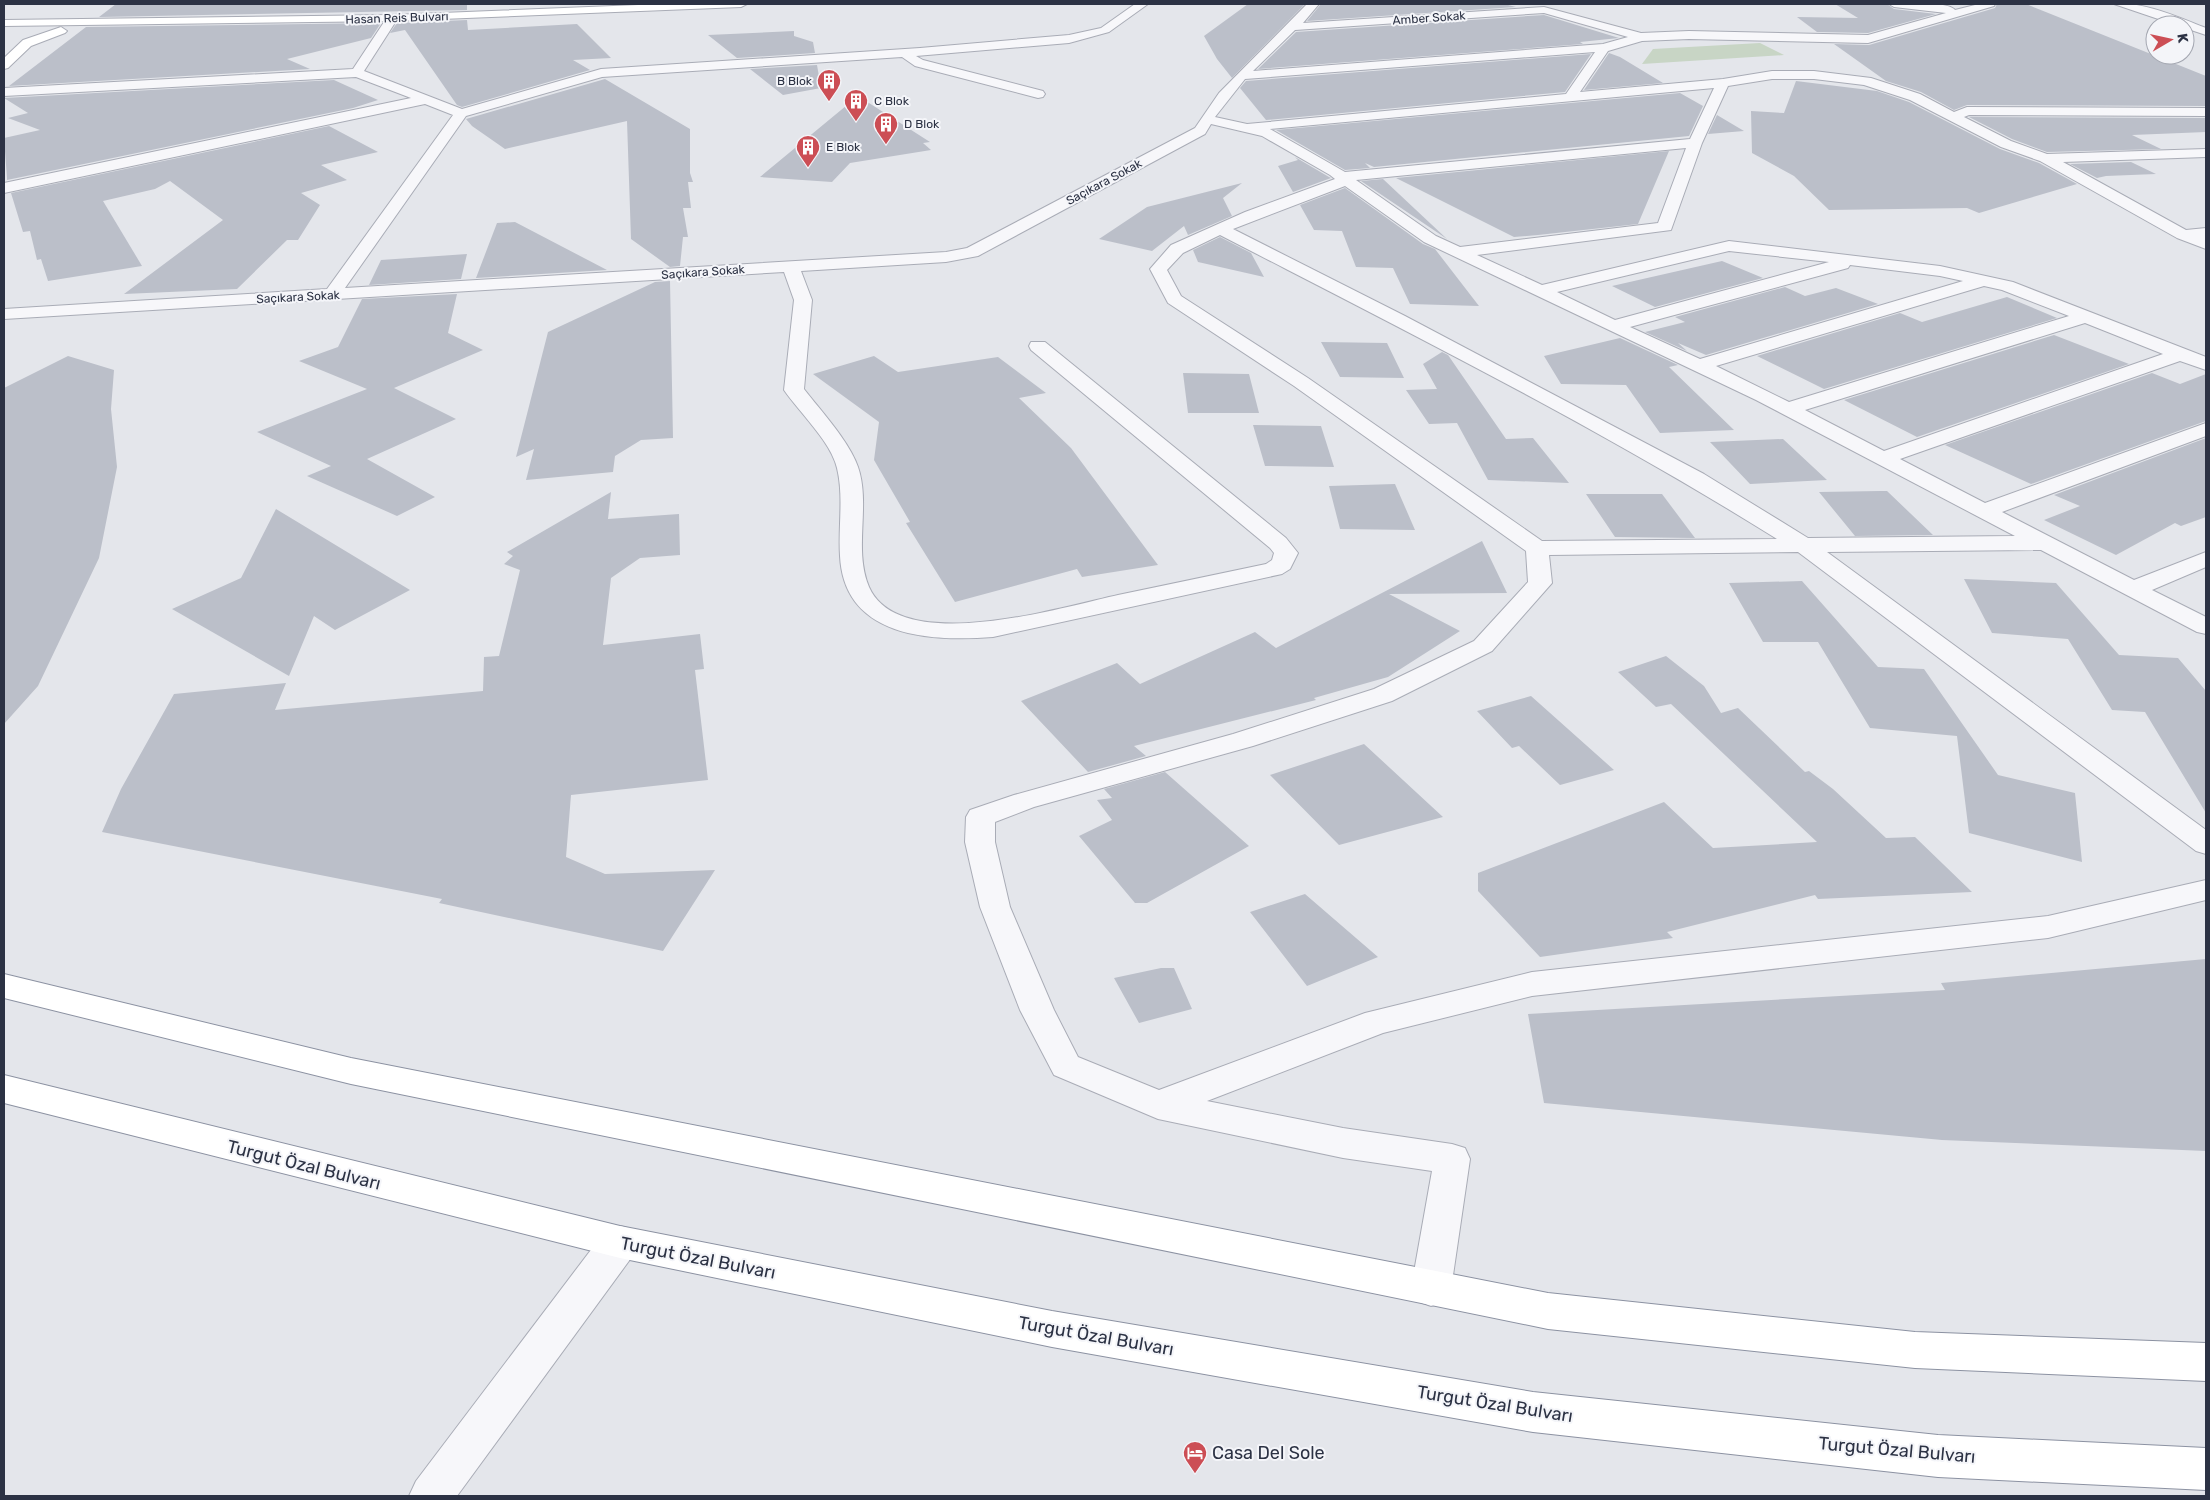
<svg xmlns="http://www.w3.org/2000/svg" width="2210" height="1500" font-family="Rubik,sans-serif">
<rect width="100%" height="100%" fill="#e4e6eb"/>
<path fill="#c8d5c5" d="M 1760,43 L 1784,55 L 1642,64 L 1653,49 Z"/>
<path fill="#bbbfc9" d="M 116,4 L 467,4 L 467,10 L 99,17 Z
M 1248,4 L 1305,4 L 1232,78 L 1217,59 L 1204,36 Z
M 1321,4 L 1504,4 L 1516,7 L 1307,21 Z
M 1835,4 L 1887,4 L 1894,9 L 1936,14 L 1868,33 L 1817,32 L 1797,17 L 1858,18 Z
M 1997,4 L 2026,4 L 2206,76 L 2206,106 L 1967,105 L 1954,110 L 1921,92 L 1886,81 L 1834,44 L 1869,45 L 1995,8 Z
M 1544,15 L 1619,38 L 1580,42 L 1583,44 L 1258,69 L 1296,32 Z
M 467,20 L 468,30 L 577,24 L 611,58 L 573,60 L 590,70 L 462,107 L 457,105 L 405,30 L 390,33 L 397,23 Z
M 381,23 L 371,38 L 287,59 L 310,69 L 9,86 L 86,27 Z
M 794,31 L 794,36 L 813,42 L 815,53 L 737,58 L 708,35 Z
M 1609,53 L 1620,57 L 1663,83 L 1584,90 Z
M 1591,54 L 1565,92 L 1266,120 L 1240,88 L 1246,81 Z
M 817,65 L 821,88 L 783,95 L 750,69 Z
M 605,79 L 690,129 L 690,173 L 693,182 L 688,182 L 691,208 L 683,208 L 688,237 L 683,237 L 680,266 L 670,267 L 631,239 L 627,121 L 505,149 L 472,126 L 466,119 Z
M 334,80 L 378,100 L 353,108 L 7,180 L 7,178 L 4,138 L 40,130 L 8,118 L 28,113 L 4,98 Z
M 1796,81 L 1877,91 L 1909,102 L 2000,149 L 2039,163 L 2077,184 L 1979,213 L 1967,208 L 1829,210 L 1794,176 L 1752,153 L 1751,111 L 1784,113 Z
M 1680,93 L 1703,106 L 1689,136 L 1374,167 L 1365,163 L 1370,168 L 1345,170 L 1276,130 Z
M 858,96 L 930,142 L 923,143 L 931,150 L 850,163 L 832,182 L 760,177 Z
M 1717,115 L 1744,131 L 1708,134 Z
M 1969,117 L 2206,118 L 2206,132 L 2132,135 L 2161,149 L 2047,152 L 2012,139 Z
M 329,126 L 378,152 L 321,165 L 347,180 L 301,193 L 320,205 L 298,240 L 287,240 L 237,289 L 124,294 L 223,220 L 170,181 L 155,189 L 103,201 L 142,266 L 48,281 L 41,259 L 37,260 L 30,231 L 23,232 L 11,193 Z
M 1669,151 L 1638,224 L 1538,235 L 1514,237 L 1396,178 Z
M 1295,157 L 1329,177 L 1331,178 L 1293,192 L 1278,166 L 1298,160 Z
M 2131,162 L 2156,174 L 2106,176 L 2097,178 L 2070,164 Z
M 1383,179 L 1447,239 L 1361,181 Z
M 1242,183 L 1223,198 L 1232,216 L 1188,235 L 1184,226 L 1152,251 L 1099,239 L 1147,207 Z
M 1345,188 L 1423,244 L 1435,249 L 1479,306 L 1410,304 L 1393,268 L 1356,267 L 1342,231 L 1314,230 L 1300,205 Z
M 515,222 L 607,270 L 476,278 L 497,223 Z
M 1220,237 L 1251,253 L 1264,277 L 1198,262 L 1193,250 Z
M 467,254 L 461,279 L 369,285 L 381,260 Z
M 1722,261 L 1763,278 L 1655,307 L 1612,286 Z
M 670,281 L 673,438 L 641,440 L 615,456 L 613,472 L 526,480 L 534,449 L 516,457 L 548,332 L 655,282 Z
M 1785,287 L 1805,296 L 1836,288 L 1878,304 L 1706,355 L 1678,343 L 1687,351 L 1645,332 L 1685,322 L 1675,317 Z
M 457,294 L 448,333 L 483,350 L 394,388 L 456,419 L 367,459 L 435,497 L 397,516 L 307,476 L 331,466 L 257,432 L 367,389 L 299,361 L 338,347 L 362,299 Z
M 2007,297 L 2057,318 L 1824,389 L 1757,356 L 1900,313 L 1922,322 Z
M 2054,335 L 2129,364 L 1917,437 L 1844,400 Z
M 1620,338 L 1678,365 L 1669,367 L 1734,430 L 1660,433 L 1626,385 L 1561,384 L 1544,356 Z
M 1321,342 L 1387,343 L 1404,378 L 1340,377 Z
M 1442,352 L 1448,355 L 1506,439 L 1533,438 L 1569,483 L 1488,480 L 1457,423 L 1429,424 L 1406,390 L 1437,389 L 1423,364 Z
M 68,356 L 114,370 L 111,409 L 117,467 L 99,558 L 38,686 L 4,724 L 4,388 Z
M 874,356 L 898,372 L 998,357 L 1046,393 L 1019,398 L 1071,448 L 1158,565 L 1082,577 L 1077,569 L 955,602 L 906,523 L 910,522 L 874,460 L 879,422 L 813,374 Z
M 1183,373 L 1249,374 L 1259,413 L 1188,413 Z
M 2152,373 L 2180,384 L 2206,374 L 2206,421 L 2031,484 L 1945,445 Z
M 1253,425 L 1321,426 L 1334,467 L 1265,466 Z
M 2206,438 L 2206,517 L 2181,526 L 2175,523 L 2116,555 L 2044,520 L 2080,506 L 2054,495 Z
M 1783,439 L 1827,480 L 1750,484 L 1710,442 Z
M 1395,484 L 1415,530 L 1340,529 L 1329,486 Z
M 1880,491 L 1887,491 L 1933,535 L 1855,536 L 1819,492 Z
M 611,492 L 608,519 L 679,514 L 680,555 L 640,558 L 611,578 L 603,645 L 700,634 L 704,669 L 695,670 L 708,780 L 571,795 L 566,857 L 605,874 L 715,870 L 663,951 L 439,903 L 442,899 L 102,832 L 121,789 L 174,694 L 286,683 L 275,710 L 483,691 L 484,657 L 499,656 L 520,570 L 504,564 L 513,556 L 507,552 Z
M 1586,494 L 1662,494 L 1695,538 L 1615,537 Z
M 276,509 L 410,590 L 335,630 L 314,616 L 289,676 L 172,609 L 241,578 Z
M 1482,541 L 1507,593 L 1389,594 L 1460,631 L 1388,677 L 1314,698 L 1316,700 L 1134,746 L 1146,756 L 1088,772 L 1021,701 L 1117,663 L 1140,684 L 1255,632 L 1276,648 Z
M 1964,579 L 2056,583 L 2119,655 L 2178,658 L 2206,691 L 2206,813 L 2145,712 L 2112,710 L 2068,639 L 1992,633 Z
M 1802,581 L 1878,667 L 1924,669 L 1998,775 L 2075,793 L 2082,862 L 1969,833 L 1957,736 L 1870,728 L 1818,642 L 1763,642 L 1729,583 Z
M 1666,656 L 1704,686 L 1721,713 L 1738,708 L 1805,772 L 1809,771 L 1833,789 L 1886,838 L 1915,837 L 1972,892 L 1818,899 L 1815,895 L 1667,932 L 1673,938 L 1540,957 L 1478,891 L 1478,873 L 1664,802 L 1713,848 L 1817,842 L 1671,704 L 1656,707 L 1618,672 Z
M 1531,696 L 1614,770 L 1560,785 L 1519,746 L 1512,748 L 1477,711 Z
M 1364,744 L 1443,817 L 1339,845 L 1270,775 Z
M 1165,772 L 1249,846 L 1147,903 L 1135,903 L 1079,836 L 1112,820 L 1097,800 L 1112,798 L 1104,789 Z
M 1305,894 L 1378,957 L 1307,986 L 1250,912 Z
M 2206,959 L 2206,1151 L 1942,1140 L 1544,1103 L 1528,1014 L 1945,990 L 1941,983 Z
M 1161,968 L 1174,968 L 1192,1009 L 1139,1023 L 1114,978 Z"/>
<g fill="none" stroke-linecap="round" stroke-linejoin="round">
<g stroke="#a9acb6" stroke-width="2">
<path id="minor" d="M 1135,4 L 1148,4 L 1109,32 L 1069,43 L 916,56 L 923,60 L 1043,91 L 1045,94 L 1043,97 L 1038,98 L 915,66 L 902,57 L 602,77 L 466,116 L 345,288 L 946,252 L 967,248 L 1195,128 L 1219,93 L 1307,4 L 1319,4 L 1303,23 L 1544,7 L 1641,33 L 1689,31 L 1868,35 L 1946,13 L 1894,7 L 1889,4 C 1901,4 1949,1 1955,10 L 1979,4 L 1995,4 L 1994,6 L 1868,43 L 1689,39 L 1642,41 L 1608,51 L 1580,92 L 1723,79 L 1772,71 L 1814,71 L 1871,78 L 1920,94 L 1954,112 L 1967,107 L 2206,108 L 2206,116 L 1969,115 L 1964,117 L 2011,141 L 2047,154 L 2206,149 L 2206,157 L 2063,162 L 2186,230 L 2206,228 L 2206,249 L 2177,238 L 2040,161 L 2001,147 L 1910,100 L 1864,85 L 1814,79 L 1772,79 L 1728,86 L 1702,143 L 1671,230 L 1477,255 L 1542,285 L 1729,241 L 1940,266 L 2013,282 L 2206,357 L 2206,370 L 2180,361 L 1900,459 L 1985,503 L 2206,423 L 2206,436 L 2002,512 L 2134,580 L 2206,552 L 2206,567 L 2152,590 L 2206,617 L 2206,634 L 2197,632 L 2041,550 L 1827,552 L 2206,830 L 2206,854 L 2196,851 L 1798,552 L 1549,555 L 1552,583 L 1492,651 L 1392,701 L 1253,746 L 1034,807 L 995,822 L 995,842 L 1010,907 L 1054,1010 L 1078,1057 L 1159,1090 L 1365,1013 L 1532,972 L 2048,916 L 2206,880 L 2206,900 L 2048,938 L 1532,996 L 1383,1033 L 1207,1101 L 1343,1128 L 1452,1144 L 1465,1148 L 1470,1159 L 1451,1289 L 1445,1301 L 1431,1306 L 1417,1301 L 1411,1289 L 1432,1171 L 1343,1158 L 1158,1119 L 1054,1075 L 1020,1010 L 980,907 L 965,842 L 966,817 L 970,810 L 1014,795 L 1233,734 L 1374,689 L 1474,641 L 1528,582 L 1526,551 L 1294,386 L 1168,303 L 1150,269 L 1171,245 L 1245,212 L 1335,179 L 1330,175 L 1262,136 L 1211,124 L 1205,134 L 978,256 L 946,262 L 801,271 L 812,300 L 804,389 C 821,411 849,441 858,467 C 871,505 853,549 869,587 C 900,657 1063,607 1118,595 C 1168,585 1217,574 1266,564 L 1272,560 L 1274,553 L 1270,548 L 1031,350 L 1029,346 L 1031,342 L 1045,342 L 1286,538 L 1298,553 L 1290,569 L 1282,574 L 993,637 C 929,642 844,637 840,556 C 838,528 844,496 837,468 C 831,442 800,413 784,390 L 794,300 L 784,272 L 4,319 L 4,309 L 327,289 L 453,115 L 425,104 L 4,193 L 4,183 L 411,98 L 356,77 L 4,96 L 4,88 L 353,69 L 388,16 L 392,15 L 398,18 L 364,71 L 462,109 L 601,69 L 920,48 L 1069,35 L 1101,28 ZM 1544,13 L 1628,37 L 1603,44 L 1253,71 L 1295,30 ZM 1595,52 L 1566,94 L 1247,124 L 1215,117 L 1245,79 ZM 1714,88 L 1690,139 L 1345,172 L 1270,129 ZM 1686,148 L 1658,223 L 1460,247 L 1436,236 L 1356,180 ZM 1345,186 L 1424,242 L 1756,400 L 2015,536 L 1808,538 L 1704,474 L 1405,316 L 1233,229 ZM 1220,235 C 1408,332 1598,427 1777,539 L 1542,541 L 1308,378 L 1181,296 L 1167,270 L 1183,253 ZM 1729,251 L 1829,262 L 1615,320 L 1557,292 ZM 1850,265 L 1940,276 L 1963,281 L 1700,359 L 1630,327 L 1848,268 ZM 1984,286 L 2002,290 L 2069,316 L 1789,402 L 1716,366 ZM 2085,323 L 2163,354 L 1884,451 L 1805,410 Z
M 2114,4 C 2146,2 2177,17 2206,28 L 2206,35 L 2185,28 L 2185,25 L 2176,25 Z
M 620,1226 L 634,1230 L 639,1242 L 634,1254 L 457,1496 L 409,1496 L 416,1481 L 606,1230 Z"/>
</g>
<g stroke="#a9acb6" stroke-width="2">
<path id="secondary" d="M 663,4 L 747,4 L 741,7 L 392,21 L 4,26 L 4,20 L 392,15 Z
M 61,27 L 67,31 L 65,33 L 31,46 L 8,68 L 4,69 L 4,58 L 23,40 Z"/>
</g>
<g stroke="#8c92a2" stroke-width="2">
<path id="trunk" d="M 4,974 L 351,1058 L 1548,1293 L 1915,1332 L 2206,1343 L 2206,1381 L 1915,1368 L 1548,1329 L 351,1084 L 4,998 Z
M 4,1075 L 620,1226 L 1052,1311 L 1533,1392 L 1938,1435 L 2206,1448 L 2206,1490 L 1938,1477 L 1533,1432 L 1052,1347 L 620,1258 L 4,1103 Z"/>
</g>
<use href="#minor" fill="#f7f7fa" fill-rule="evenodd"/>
<use href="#secondary" fill="#fff" fill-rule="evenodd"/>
<use href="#trunk" fill="#fff" fill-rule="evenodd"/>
</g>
<defs>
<g id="building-pin" transform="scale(1.25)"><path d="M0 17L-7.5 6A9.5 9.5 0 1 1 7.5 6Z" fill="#cc4e55" stroke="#f4f5f9"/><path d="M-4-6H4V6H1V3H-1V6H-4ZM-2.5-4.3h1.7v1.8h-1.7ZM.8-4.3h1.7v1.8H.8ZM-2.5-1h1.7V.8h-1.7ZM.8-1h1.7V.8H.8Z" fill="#fff"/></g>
<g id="hotel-pin" transform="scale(1.25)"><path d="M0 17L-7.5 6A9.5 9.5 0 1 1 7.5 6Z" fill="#cc4e55" stroke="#f4f5f9"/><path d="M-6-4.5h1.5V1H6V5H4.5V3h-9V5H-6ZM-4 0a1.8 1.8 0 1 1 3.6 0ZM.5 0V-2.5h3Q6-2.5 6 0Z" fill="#fff"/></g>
</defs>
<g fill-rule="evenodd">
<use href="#building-pin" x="829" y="81"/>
<use href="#building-pin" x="856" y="101"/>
<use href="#building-pin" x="886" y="124"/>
<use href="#building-pin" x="808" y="147"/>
<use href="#hotel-pin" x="1195" y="1453"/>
</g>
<g text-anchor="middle" stroke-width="4" stroke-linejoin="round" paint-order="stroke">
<g font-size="12" fill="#2c3244" stroke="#f4f5f9">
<text transform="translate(397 18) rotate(-2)" y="4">Hasan Reis Bulvarı</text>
<text transform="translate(1429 18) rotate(-4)" y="4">Amber Sokak</text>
<text transform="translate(1104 182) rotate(-28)" y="4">Saçıkara Sokak</text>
<text transform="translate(703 272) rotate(-4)" y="4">Saçıkara Sokak</text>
<text transform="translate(298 297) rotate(-3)" y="4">Saçıkara Sokak</text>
</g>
<g font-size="12" fill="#2c3244" stroke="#f4f5f9" text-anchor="start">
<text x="812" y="85" text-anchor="end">B Blok</text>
<text x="874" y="105">C Blok</text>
<text x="904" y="128">D Blok</text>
<text x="826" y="151">E Blok</text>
</g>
<g font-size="18" fill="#2c3244" stroke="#f4f5f9">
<text transform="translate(304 1165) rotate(14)" y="6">Turgut Özal Bulvarı</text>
<text transform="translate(698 1258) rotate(11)" y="6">Turgut Özal Bulvarı</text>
<text transform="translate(1096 1336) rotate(10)" y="6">Turgut Özal Bulvarı</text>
<text transform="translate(1495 1404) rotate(9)" y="6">Turgut Özal Bulvarı</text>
<text transform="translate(1897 1450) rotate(5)" y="6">Turgut Özal Bulvarı</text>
</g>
<g font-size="18" fill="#2c3244" stroke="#f4f5f9" text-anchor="start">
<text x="1212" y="1459">Casa Del Sole</text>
</g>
</g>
<rect width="2210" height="1500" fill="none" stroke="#2c3244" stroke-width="10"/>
<g transform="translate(2170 40) rotate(81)"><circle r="24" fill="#f4f5f9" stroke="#a4a7b1"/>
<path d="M0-4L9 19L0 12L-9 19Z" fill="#cc4e55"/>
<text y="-8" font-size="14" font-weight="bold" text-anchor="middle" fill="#2c3244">K</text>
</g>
</svg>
